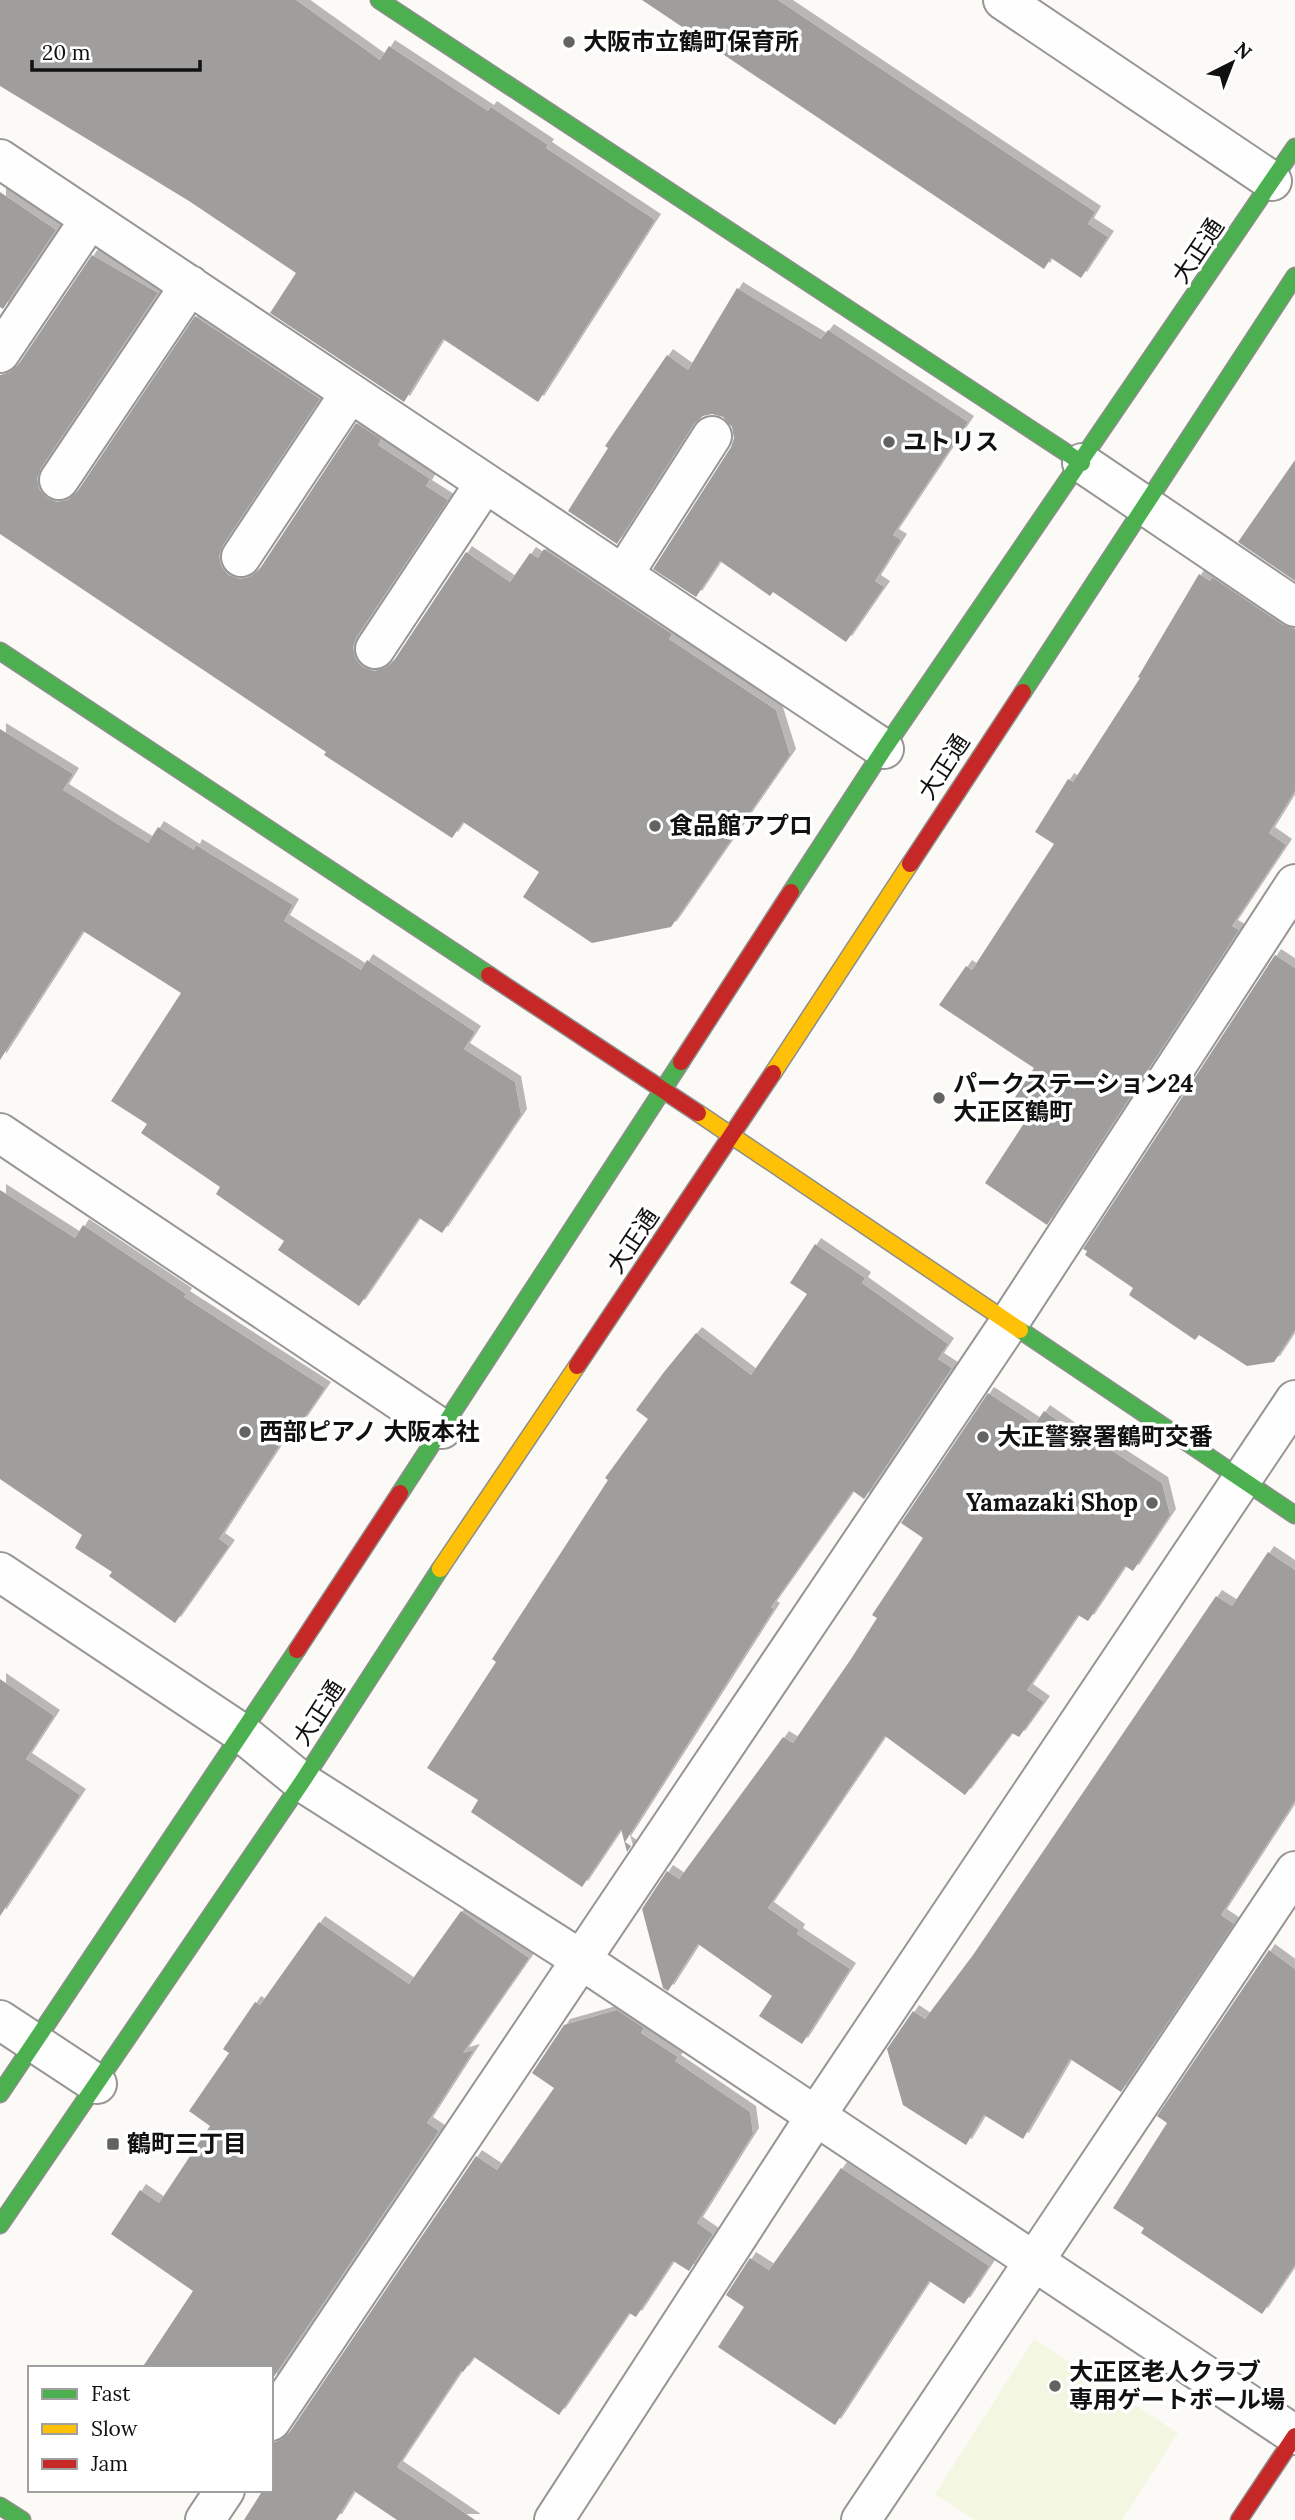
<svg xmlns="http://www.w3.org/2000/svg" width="1295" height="2520" font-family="Lora,'Noto Sans JP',serif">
<defs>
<filter id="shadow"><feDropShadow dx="6" dy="-6" stdDeviation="0" flood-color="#0004"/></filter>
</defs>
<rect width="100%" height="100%" fill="#fcfaf7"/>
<path fill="#f3f6e0" d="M 1034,2339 L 1178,2433 L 1122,2520 L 975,2520 L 935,2494 Z"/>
<path fill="#a09e9c" filter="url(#shadow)" d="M 0,0 L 296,0 L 380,60 L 389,46 L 488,111 L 491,107 L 548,145 L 546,148 L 655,220 L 538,402 L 443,339 L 404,402 L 270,313 L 296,273 L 189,201 L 0,86 Z
M 642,0 L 778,0 L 1095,212 L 1088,224 L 1108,237 L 1081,278 L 1051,258 L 1044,269 Z
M 0,192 L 56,230 L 3,309 L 0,307 Z
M 92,255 L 158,293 L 41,468 L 37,478 L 39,489 L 47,498 L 57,502 L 68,500 L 77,492 L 195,316 L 320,399 L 223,545 L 219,556 L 221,566 L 228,575 L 240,579 L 250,577 L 259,570 L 356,423 L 381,439 L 378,445 L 430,479 L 426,486 L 448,500 L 356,638 L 353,647 L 355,658 L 362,667 L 374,671 L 385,668 L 393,662 L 466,552 L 510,582 L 530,553 L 538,558 L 544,549 L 672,634 L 669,639 L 776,710 L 790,755 L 671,927 L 592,943 L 523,897 L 539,872 L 463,822 L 452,838 L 324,755 L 326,752 L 0,534 L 0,375 L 10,372 L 18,365 Z
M 737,288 L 821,339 L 828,330 L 968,422 L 893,535 L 901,540 L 875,581 L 884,587 L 846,642 L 773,592 L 770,596 L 720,561 L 696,597 L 653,569 L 731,447 L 734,438 L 732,427 L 723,417 L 712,414 L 703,416 L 694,424 L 617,544 L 568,511 L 608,448 L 605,446 L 667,355 L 688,370 Z
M 1295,460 L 1295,581 L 1238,542 Z
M 1199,574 L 1210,581 L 1212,577 L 1283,625 L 1295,629 L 1295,791 L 1269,833 L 1286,845 L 1232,926 L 1239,930 L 1047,1225 L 985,1183 L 1032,1111 L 1014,1099 L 1034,1068 L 939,1005 L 966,966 L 972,970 L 1054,844 L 1035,832 L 1068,779 L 1073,782 L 1140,678 L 1138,677 Z
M 0,729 L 73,774 L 63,790 L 148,843 L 158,827 L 194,850 L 196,845 L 293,905 L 284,921 L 361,970 L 367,960 L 475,1032 L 464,1049 L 515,1082 L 521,1115 L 442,1233 L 419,1218 L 359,1306 L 278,1250 L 284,1241 L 216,1194 L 220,1187 L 141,1133 L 147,1124 L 111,1101 L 181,993 L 83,931 L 0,1060 Z
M 1275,955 L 1295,968 L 1295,1330 L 1274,1362 L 1247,1366 L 1199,1335 L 1195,1340 L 1129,1295 L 1133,1288 L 1085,1255 L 1087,1251 L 1083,1249 Z
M 0,1190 L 75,1238 L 83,1225 L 186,1294 L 184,1297 L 325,1388 L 301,1423 L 296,1420 L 219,1539 L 229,1546 L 175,1623 L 109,1576 L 112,1572 L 75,1548 L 82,1535 L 0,1479 Z
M 815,1244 L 865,1278 L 862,1283 L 948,1344 L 938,1359 L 952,1368 L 864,1499 L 853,1491 L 771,1607 L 774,1609 L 625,1842 L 631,1846 L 627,1852 L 621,1829 L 582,1887 L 471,1812 L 478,1800 L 427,1768 L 496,1662 L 492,1659 L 608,1480 L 605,1478 L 648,1419 L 636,1410 L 664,1372 L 696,1333 L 751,1375 L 807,1294 L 790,1283 Z
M 988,1393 L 1035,1424 L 1044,1411 L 1097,1448 L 1100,1443 L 1162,1483 L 1170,1515 L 1133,1571 L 1125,1566 L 1088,1621 L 1078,1615 L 1027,1690 L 1044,1702 L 1019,1737 L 1012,1733 L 965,1795 L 885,1736 L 768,1908 L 799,1930 L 797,1934 L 850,1969 L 802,2044 L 759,2016 L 772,1996 L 698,1944 L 668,1991 L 663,1988 L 642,1909 L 667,1871 L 679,1879 L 783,1737 L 793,1743 L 851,1659 L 877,1618 L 872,1615 L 923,1538 L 901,1523 Z
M 1268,1552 L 1295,1570 L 1295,1801 L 1221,1915 L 1234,1924 L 1121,2092 L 1070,2059 L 1023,2139 L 984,2115 L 966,2145 L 903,2105 L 887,2049 L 913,2011 L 925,2019 L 973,1955 L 1216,1596 L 1232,1606 Z
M 0,1679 L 54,1716 L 26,1759 L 80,1795 L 0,1916 Z
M 461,1911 L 529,1958 L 463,2053 L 474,2050 L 427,2123 L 439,2131 L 271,2381 L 271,2368 L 142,2368 L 193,2291 L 111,2234 L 140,2190 L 159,2203 L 210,2126 L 189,2111 L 229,2053 L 223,2049 L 255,2002 L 260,2005 L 319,1922 L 409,1984 Z
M 1269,1950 L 1295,1969 L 1295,2265 L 1262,2314 L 1141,2233 L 1144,2228 L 1113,2208 L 1167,2123 L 1157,2116 Z
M 617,2010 L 644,2028 L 641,2033 L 678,2057 L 675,2061 L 750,2112 L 753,2134 L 697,2223 L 713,2234 L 689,2271 L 673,2261 L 636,2317 L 629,2313 L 559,2415 L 474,2357 L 463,2372 L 461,2371 L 397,2467 L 475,2520 L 397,2520 L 354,2491 L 336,2520 L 244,2520 L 263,2490 L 271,2490 L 271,2443 L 281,2440 L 289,2433 L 476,2156 L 497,2170 L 554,2088 L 532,2073 L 564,2025 Z
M 841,2168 L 989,2266 L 964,2304 L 929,2281 L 835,2425 L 718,2347 L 744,2307 L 726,2295 L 750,2258 L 769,2270 Z"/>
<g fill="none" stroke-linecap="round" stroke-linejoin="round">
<g stroke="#979695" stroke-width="42">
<path id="street" d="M 1003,0 L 1272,181
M 0,159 L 884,749
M 0,353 L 90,219
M 1082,463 L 1295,607
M 59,480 L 190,285
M 241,557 L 350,393
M 623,575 L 712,436
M 375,649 L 485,483
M 0,1133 L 442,1429
M 0,1572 L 243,1734 L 302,1782 L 580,1959 L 1295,2435
M 0,2020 L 97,2084
M 271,2421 L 1009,1323 L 1295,884
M 205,2520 L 225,2490
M 554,2520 L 815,2117 L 1295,1400
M 861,2520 L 1295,1871"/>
</g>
<g stroke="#8d8d8b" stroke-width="19">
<path id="fast" d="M 379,0 L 1082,463
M 0,651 L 489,975
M 1023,692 L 1295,276
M 791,892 L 884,749 L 1295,147
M 1020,1330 L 1295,1515
M 400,1493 L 681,1062
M 0,2094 L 297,1650
M 0,2225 L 302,1782 L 440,1569
M 0,2506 L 22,2520"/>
</g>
<g stroke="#8d8d8b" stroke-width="19">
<path id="slow" d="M 773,1073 L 910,864
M 698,1113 L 1020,1330
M 440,1569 L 577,1366"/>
</g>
<g stroke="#8d8d8b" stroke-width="19">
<path id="jam" d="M 910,864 L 1023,692
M 489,975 L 698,1113
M 681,1062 L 791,892
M 577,1366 L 773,1073
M 297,1650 L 400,1493
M 1239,2520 L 1295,2436"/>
</g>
<use href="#street" stroke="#fffefe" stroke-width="38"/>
<use href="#fast" stroke="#4caf50" stroke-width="16"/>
<use href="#slow" stroke="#ffc107" stroke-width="16"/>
<use href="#jam" stroke="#c62828" stroke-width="16"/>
</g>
<g fill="#636362" stroke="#fff" stroke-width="2.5">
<circle cx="569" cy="42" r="7"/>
<circle cx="889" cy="442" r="7"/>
<circle cx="655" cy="826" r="7"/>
<circle cx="939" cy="1098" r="7"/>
<circle cx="245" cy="1432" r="7"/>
<circle cx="983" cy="1437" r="7"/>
<circle cx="1152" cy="1503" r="7"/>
<rect x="106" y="2137" width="14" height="14" rx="3.5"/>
<circle cx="1055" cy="2386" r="7"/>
</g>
<g text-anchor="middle" stroke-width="7" stroke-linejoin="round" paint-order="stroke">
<g font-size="24" font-weight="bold" fill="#111" stroke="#fff" text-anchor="start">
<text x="583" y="50">大阪市立鶴町保育所</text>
<text x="903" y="450">ユトリス</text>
<text x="669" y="834">食品館アプロ</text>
<text x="953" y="1092">パークステーション24<tspan x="953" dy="28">大正区鶴町</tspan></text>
<text x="259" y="1440">西部ピアノ 大阪本社</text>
<text x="997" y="1445">大正警察署鶴町交番</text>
<text x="1138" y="1511" text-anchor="end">Yamazaki Shop</text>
<text x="127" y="2152">鶴町三丁目</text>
<text x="1069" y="2380">大正区老人クラブ<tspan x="1069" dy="28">専用ゲートボール場</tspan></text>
</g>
<g font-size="24" fill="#111" stroke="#fff">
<text transform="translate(1198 251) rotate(-56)" y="8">大正通</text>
<text transform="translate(944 767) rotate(-57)" y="8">大正通</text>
<text transform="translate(633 1241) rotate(-56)" y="8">大正通</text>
<text transform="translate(319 1713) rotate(-57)" y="8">大正通</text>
</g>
</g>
<rect x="28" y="2366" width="245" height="126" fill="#ffffff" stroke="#a0a0a0" stroke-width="2"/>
<rect x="42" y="2389" width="35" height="10" fill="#4caf50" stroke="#a0a0a0" stroke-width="2"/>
<text x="91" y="2401" font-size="21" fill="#111111">Fast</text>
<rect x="42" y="2424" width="35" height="10" fill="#ffc107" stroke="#a0a0a0" stroke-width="2"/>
<text x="91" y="2436" font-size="21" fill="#111111">Slow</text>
<rect x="42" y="2459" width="35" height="10" fill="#c62828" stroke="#a0a0a0" stroke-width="2"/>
<text x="91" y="2471" font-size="21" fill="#111111">Jam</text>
<g transform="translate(1232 63) rotate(42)" stroke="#ffffff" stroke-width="5" paint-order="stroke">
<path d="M0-5L12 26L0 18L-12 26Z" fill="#111111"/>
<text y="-10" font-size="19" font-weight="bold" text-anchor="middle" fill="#111111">N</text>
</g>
<path d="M32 60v10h168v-10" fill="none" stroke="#111111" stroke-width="3.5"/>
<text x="42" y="60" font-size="21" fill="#111111" stroke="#ffffff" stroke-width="5" paint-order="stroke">20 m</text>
</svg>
